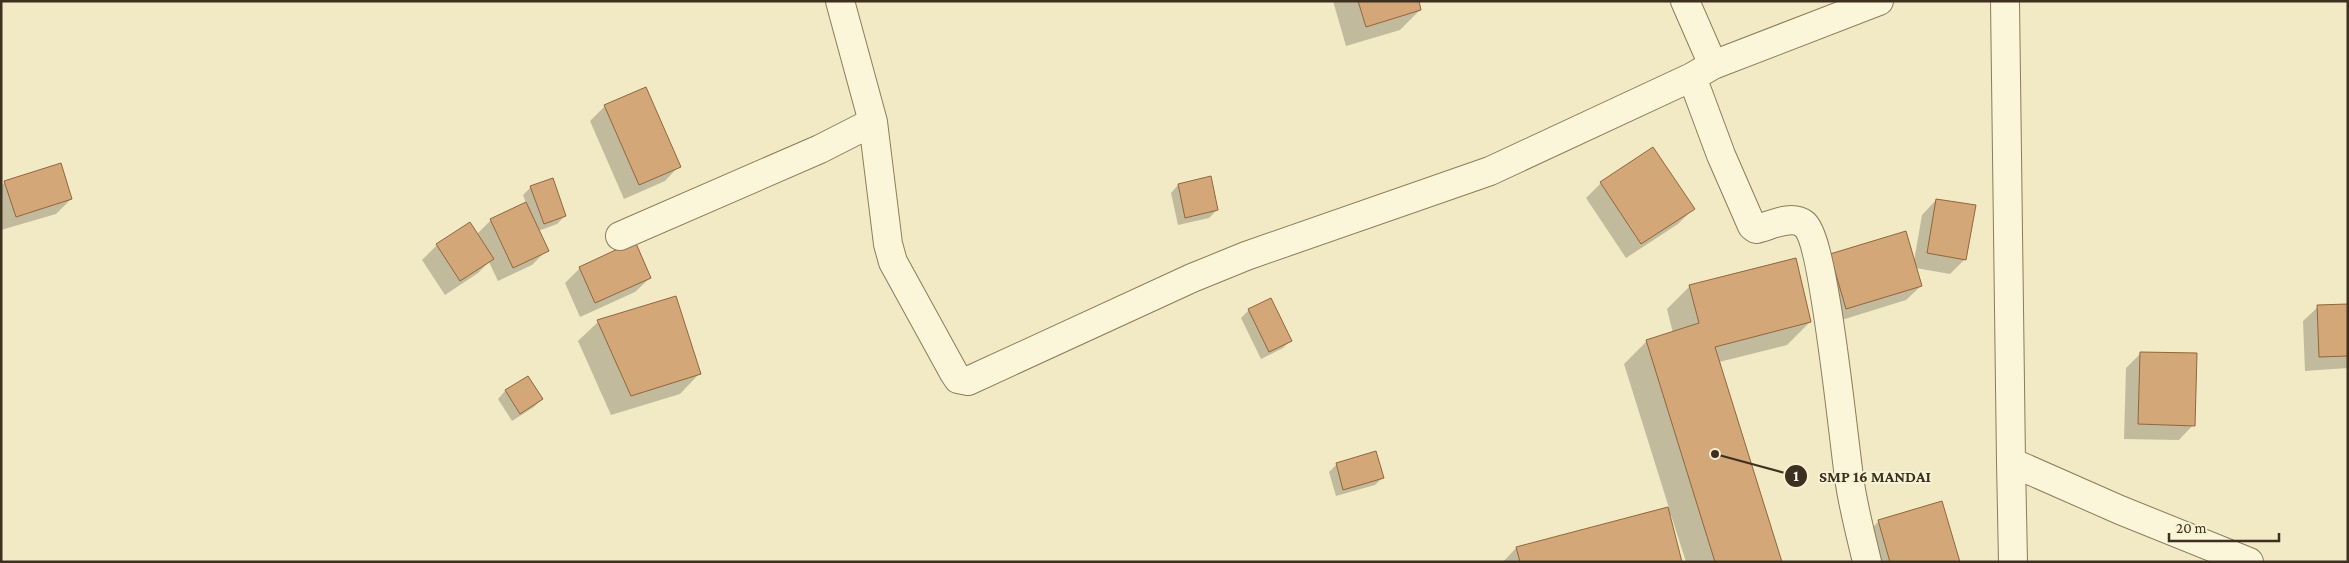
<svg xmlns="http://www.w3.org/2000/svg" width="2349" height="563" font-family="'Crimson Pro',serif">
<rect width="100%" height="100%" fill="#f2e9c5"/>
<path fill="#0003" d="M 1333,1 L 1417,1 L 1420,10 L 1400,30 L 1346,46 Z
M 605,106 L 679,166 L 665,181 L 624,199 L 590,121 Z
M 5,182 L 71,199 L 56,214 L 1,230 L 1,186 Z
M 1601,183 L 1693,209 L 1678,224 L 1626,258 L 1586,198 Z
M 1178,185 L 1217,210 L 1209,218 L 1178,225 L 1171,193 Z
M 531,187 L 565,216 L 557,224 L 538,231 L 547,250 L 532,265 L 498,281 L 489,262 L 478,273 L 445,295 L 422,260 L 437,245 L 470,224 L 477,234 L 491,220 L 526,203 L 523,195 Z
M 1936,200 L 1965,259 L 1950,274 L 1916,268 L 1921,286 L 1906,300 L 1832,323 L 1831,255 L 1914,261 L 1922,215 Z
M 580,268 L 650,278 L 635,292 L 580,317 L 565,283 Z
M 1690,286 L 1810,322 L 1787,345 L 1719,362 L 1780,562 L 1686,562 L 1671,515 L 1669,515 L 1681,562 L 1503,562 L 1516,548 L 1669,508 L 1624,364 L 1647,341 L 1673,333 L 1667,309 Z
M 675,297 L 699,374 L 680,394 L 611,415 L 578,341 L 598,322 Z
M 2348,306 L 2348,368 L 2305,371 L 2303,321 L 2318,307 Z
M 1249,310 L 1291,340 L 1283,348 L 1261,359 L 1241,318 Z
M 2140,354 L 2193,425 L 2179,440 L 2124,439 L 2126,368 Z
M 528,377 L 542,399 L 534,407 L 512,421 L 498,399 L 505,391 Z
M 1337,464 L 1382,478 L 1375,485 L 1336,496 L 1329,472 Z
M 1879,521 L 1958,562 L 1865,562 L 1859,541 Z"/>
<path fill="#d3a778" stroke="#90663d" d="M 1358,1 L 1419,1 L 1421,10 L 1366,27 Z
M 646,87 L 681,167 L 639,185 L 604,105 Z
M 1653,147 L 1695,209 L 1641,244 L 1600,182 Z
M 61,163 L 72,199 L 16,217 L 4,181 Z
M 1211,176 L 1218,210 L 1185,218 L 1178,184 Z
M 553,178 L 566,216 L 544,224 L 530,186 Z
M 1936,199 L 1976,205 L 1966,260 L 1927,253 Z
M 526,202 L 549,251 L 513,268 L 490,219 Z
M 470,222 L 494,259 L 460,281 L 436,244 Z
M 1906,231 L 1922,286 L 1846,309 L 1830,254 Z
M 635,241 L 651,278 L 595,303 L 579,267 Z
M 1796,258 L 1811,322 L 1715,347 L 1782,562 L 1715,562 L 1646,340 L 1699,323 L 1689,285 Z
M 676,296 L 701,374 L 631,396 L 597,320 Z
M 1271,298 L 1292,341 L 1269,352 L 1248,309 Z
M 2348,304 L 2348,356 L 2319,357 L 2317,305 Z
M 2140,352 L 2197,353 L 2195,426 L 2138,424 Z
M 528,376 L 543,399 L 520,414 L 505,390 Z
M 1376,451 L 1384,478 L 1343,490 L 1336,463 Z
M 1942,501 L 1960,562 L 1890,562 L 1878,520 Z
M 1668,507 L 1682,562 L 1520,562 L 1516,547 Z"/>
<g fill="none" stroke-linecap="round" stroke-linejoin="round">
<g stroke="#8e7b59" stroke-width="30">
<path id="minor" d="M 1685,1 L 1713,65
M 2005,1 L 2011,462 L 2120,510 L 2249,562
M 1692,77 L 1721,155 L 1752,226 L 1756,229 C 1770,226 1791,214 1804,224 C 1825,240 1844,447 1850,484 C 1854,510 1861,536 1867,562
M 873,122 L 888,244 L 893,262 L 954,373 L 958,379 L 968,381 L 1192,278 L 1246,256 L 1490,171 L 1692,77 L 1713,65 L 1879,1
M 620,236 L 820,149 L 873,122 L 840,1
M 2011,462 L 2013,562"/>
</g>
<use href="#minor" stroke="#fbf5d9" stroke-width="28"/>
</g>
<path fill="none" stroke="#3d301e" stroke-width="2" d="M1715 454L1796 476"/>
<g fill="#3d301e" stroke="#f8f2d5" stroke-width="2">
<circle cx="1715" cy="454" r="5"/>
<circle cx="1796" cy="476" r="12"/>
</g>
<g font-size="15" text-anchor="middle" font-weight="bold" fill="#fff">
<text x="1796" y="481">1</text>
</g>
<g font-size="16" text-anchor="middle" font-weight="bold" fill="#3d301e" stroke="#f8f2d5" stroke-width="4" stroke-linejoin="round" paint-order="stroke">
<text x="1875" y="482">SMP 16 MANDAI</text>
</g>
<rect width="2349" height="563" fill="none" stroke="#3d301e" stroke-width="5"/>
<path d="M2169 533v8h110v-8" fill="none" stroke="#3d301e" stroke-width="2.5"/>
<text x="2176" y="533" font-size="15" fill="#3d301e" stroke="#f8f2d5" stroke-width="4" paint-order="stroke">20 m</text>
</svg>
